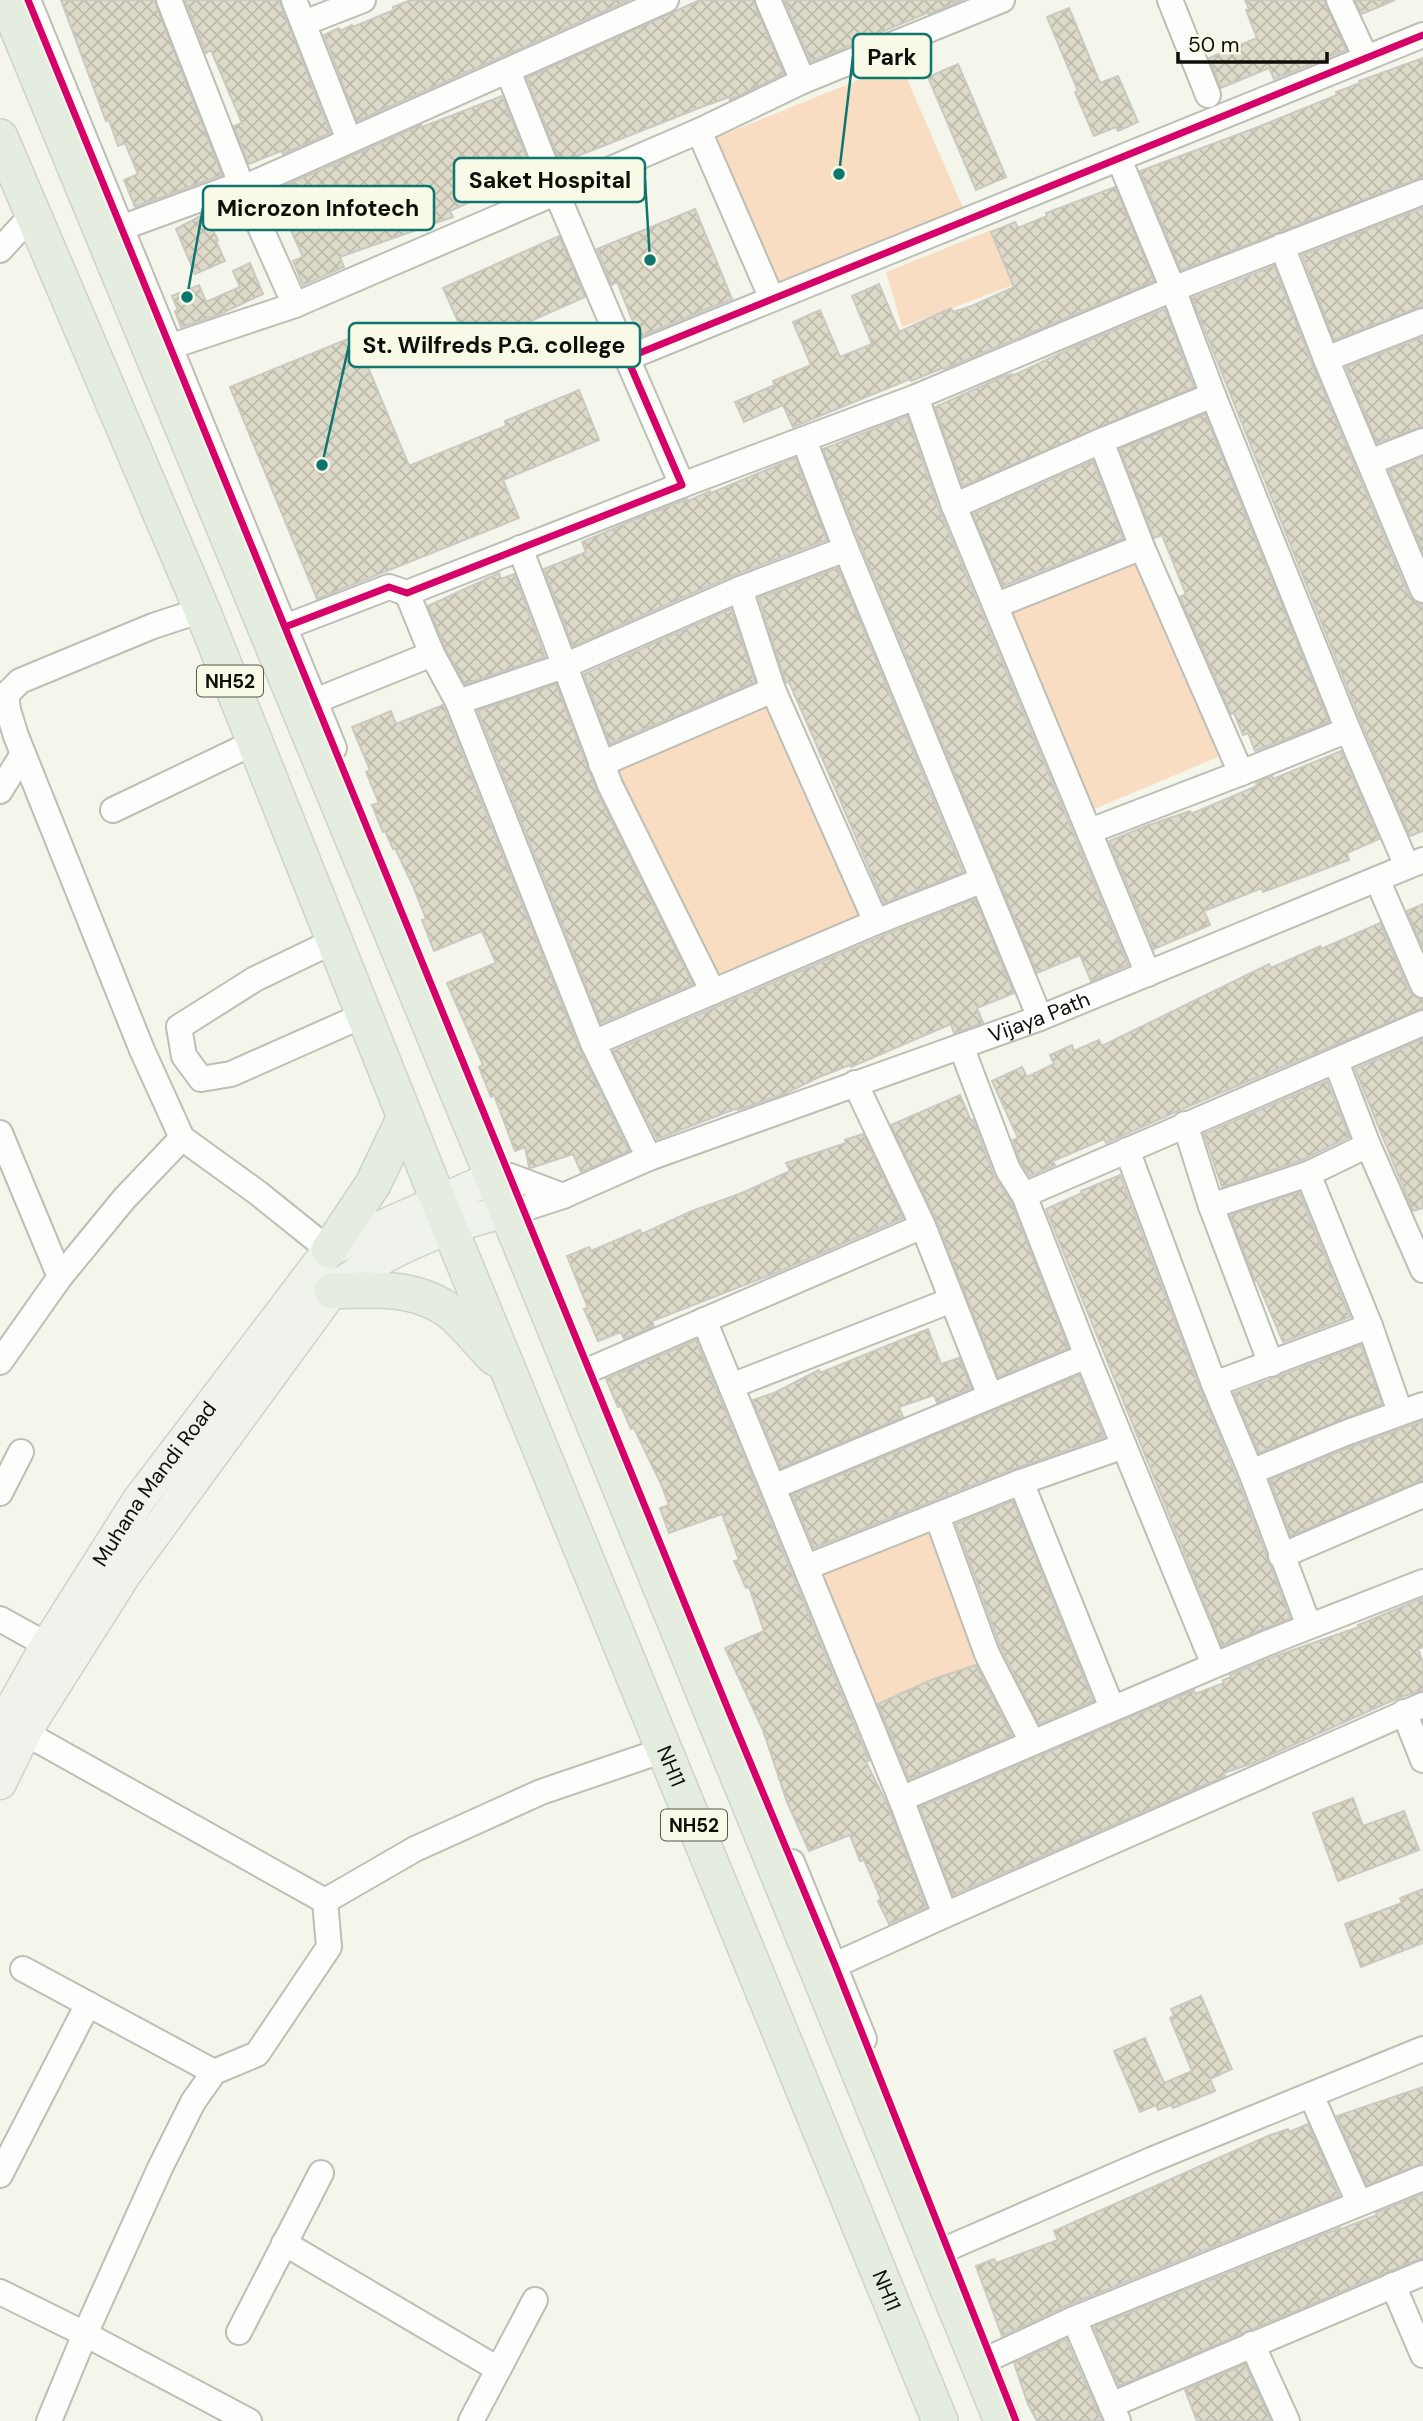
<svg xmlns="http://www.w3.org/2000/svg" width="1423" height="2421" font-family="'DM Sans',sans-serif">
<defs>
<pattern id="building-cross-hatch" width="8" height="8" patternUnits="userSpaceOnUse" patternTransform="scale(1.75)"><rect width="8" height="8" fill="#dedac9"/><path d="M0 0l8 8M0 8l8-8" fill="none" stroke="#bdbaab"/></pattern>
</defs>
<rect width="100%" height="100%" fill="#f4f6eb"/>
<path fill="#f8ddc2" d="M 900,63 L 964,210 L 777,284 L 715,138 Z
M 991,230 L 1013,285 L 902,327 L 886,272 Z
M 1142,547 L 1218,757 L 1092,810 L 1002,609 Z
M 773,691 L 876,922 L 713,992 L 601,764 Z
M 937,1516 L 1032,1742 L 901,1799 L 807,1567 Z"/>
<path fill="url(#building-cross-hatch)" stroke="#cac9c1" stroke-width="2" d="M 61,0 L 154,0 L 222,175 L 135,207 L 124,180 L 138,174 L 125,143 L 118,146 L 109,120 L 106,121 Z
M 185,0 L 279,0 L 330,133 L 283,154 L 281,151 L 249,164 L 234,126 L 242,123 L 211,50 L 206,53 Z
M 411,0 L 629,0 L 357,121 L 324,35 L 339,28 L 340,31 L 352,25 L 353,27 L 394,10 L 393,7 Z
M 700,0 L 753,0 L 784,74 L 730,100 L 729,97 L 699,108 L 560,163 L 527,78 Z
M 784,0 L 963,0 L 929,14 L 929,12 L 811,62 Z
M 1245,0 L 1324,0 L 1346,50 L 1274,79 L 1269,68 L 1221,88 L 1209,58 L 1257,38 L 1246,10 L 1249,9 Z
M 1355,0 L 1395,0 L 1362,14 Z
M 1069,8 L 1100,83 L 1118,76 L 1138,122 L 1118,131 L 1116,127 L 1094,136 L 1075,92 L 1078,91 L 1047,17 Z
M 1423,58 L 1423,177 L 1181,270 L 1140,171 L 1258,127 L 1337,95 L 1336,92 L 1360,83 L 1359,81 Z
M 958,64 L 1006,177 L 976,190 L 928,77 Z
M 502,96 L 533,173 L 450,211 L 453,217 L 340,257 L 344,267 L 303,285 L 293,261 L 303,257 L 282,211 L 271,216 L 262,196 L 421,125 L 422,127 Z
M 1115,187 L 1154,281 L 944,369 L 943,368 L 911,381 L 910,379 L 793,427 L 783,405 L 744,422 L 735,402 L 775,385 L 773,381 L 811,365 L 793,322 L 820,310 L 840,357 L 872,344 L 852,296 L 879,284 L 899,332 L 951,308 L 953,312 L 972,306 L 1014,287 L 991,232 L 1015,222 L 1018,228 L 1047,216 L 1046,213 Z
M 1423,208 L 1423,306 L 1334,340 L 1302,255 Z
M 695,209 L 732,299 L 639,337 L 617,282 L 612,285 L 597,249 Z
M 204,214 L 218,240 L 216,241 L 225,261 L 195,274 L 176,229 Z
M 559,236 L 585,297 L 470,348 L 443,288 Z
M 250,263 L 263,294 L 218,315 L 181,327 L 175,311 L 178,310 L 172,296 L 199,285 L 206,302 L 240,287 L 233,271 Z
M 1274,266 L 1312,364 L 1409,596 L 1415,602 L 1423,605 L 1423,831 L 1410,836 L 1362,724 L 1192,298 Z
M 1165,309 L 1194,387 L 963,486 L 935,407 L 1002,377 L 1012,374 L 1012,376 L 1074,347 Z
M 355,336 L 409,466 L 506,426 L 505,421 L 579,390 L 599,440 L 503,480 L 519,518 L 317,599 L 230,387 Z
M 1423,337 L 1423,426 L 1377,443 L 1346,367 Z
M 1205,414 L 1329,722 L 1255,751 L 1248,733 L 1243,735 L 1234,713 L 1231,714 L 1180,597 L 1186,594 L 1162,535 L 1154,538 L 1120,449 Z
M 907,416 L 940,512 L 1128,965 L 1091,981 L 1080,955 L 1037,973 L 860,543 L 823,449 Z
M 1423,457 L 1423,552 L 1389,470 Z
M 795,458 L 827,540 L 734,575 L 573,646 L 544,569 L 586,552 L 582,542 L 629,522 L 687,499 L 688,501 L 710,491 L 711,493 Z
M 1093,461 L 1123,539 L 1003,586 L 973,514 Z
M 838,568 L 963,872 L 884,903 L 814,739 L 789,682 L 786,683 L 759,598 Z
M 499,573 L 501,579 L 514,574 L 545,657 L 465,684 L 445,648 L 428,606 Z
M 731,609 L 755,682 L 610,744 L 584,674 Z
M 556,684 L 597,792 L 693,984 L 601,1023 L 478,711 Z
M 443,705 L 579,1048 L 629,1151 L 581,1172 L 573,1154 L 531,1168 L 529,1167 L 525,1147 L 515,1151 L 494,1095 L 491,1097 L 479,1067 L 483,1065 L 447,983 L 496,963 L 482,931 L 434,951 L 422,920 L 426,919 L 413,886 L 395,848 L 393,849 L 385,831 L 383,832 L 372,805 L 379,803 L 366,772 L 370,770 L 352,727 L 391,711 L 396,724 Z
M 1341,751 L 1379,839 L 1347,853 L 1349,860 L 1263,892 L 1262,888 L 1204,911 L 1210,925 L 1154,949 L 1109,841 L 1146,826 L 1190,811 L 1191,814 L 1257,786 L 1256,783 L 1272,776 L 1273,779 Z
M 975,899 L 1014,993 L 977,1008 L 983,1023 L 954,1033 L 951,1024 L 851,1067 L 850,1065 L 819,1077 L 782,1095 L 738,1110 L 738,1108 L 657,1139 L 613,1051 L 882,936 Z
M 1423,904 L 1423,948 L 1407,911 Z
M 1380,923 L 1409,991 L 1415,997 L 1423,1000 L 1423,1008 L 1187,1107 L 1106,1143 L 1104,1139 L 1081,1149 L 1053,1161 L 1055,1165 L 1030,1176 L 1021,1163 L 1013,1140 L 1018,1138 L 992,1081 L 1022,1067 L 1027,1077 L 1054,1064 L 1050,1055 L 1072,1045 L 1074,1051 L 1099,1040 L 1102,1046 L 1269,964 L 1271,968 L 1320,946 L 1321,949 Z
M 1423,1039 L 1423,1208 L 1413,1211 L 1355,1069 Z
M 1327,1081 L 1349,1137 L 1302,1160 L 1222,1187 L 1204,1134 Z
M 960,1095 L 971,1121 L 973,1120 L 994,1176 L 1011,1202 L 1068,1348 L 998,1377 L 937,1221 L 891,1125 Z
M 863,1134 L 903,1218 L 773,1274 L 652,1321 L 654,1326 L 624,1339 L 621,1332 L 598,1341 L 584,1309 L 588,1308 L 567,1256 L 589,1247 L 591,1251 L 640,1230 L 642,1234 L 692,1211 L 742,1193 L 790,1171 L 786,1163 L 846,1143 L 845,1140 Z
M 1120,1175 L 1200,1389 L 1237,1478 L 1290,1618 L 1222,1646 L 1046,1209 L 1082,1193 L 1081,1191 Z
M 1299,1192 L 1350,1317 L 1283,1342 L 1257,1281 L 1255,1281 L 1230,1215 Z
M 928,1329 L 941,1364 L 959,1358 L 971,1388 L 937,1403 L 934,1395 L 899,1407 L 903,1417 L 781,1468 L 753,1400 L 774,1393 L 819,1370 L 820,1373 Z
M 696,1340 L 869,1761 L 866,1762 L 887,1804 L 926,1907 L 889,1924 L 878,1901 L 881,1899 L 864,1860 L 860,1861 L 850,1835 L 809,1851 L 787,1802 L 763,1730 L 725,1648 L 764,1631 L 749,1587 L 746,1588 L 734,1561 L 739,1560 L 722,1514 L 669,1533 L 660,1508 L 669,1505 L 661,1484 L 634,1428 L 631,1429 L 621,1406 L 618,1407 L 606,1379 Z
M 1361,1345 L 1382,1404 L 1259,1453 L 1234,1393 Z
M 1079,1375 L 1104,1437 L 1016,1468 L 814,1548 L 792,1495 Z
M 1423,1421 L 1423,1480 L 1291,1536 L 1270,1480 L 1348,1448 Z
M 1013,1501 L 1093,1701 L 1039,1724 L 1001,1648 L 956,1524 Z
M 1423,1598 L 1423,1647 L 1418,1649 L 1423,1663 L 1423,1690 L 1398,1698 L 1253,1763 L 1224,1773 L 1225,1776 L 953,1895 L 920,1807 L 1194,1690 L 1195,1694 L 1224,1683 L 1223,1680 L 1231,1677 L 1230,1675 L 1273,1657 L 1359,1627 L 1358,1625 Z
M 976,1665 L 1012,1736 L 909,1779 L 878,1704 L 931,1680 Z
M 1353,1798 L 1363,1826 L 1404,1811 L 1419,1850 L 1338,1881 L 1313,1813 Z
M 1423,1889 L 1423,1943 L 1361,1967 L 1345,1924 L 1402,1903 L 1400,1898 Z
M 1201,1996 L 1232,2069 L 1210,2079 L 1215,2091 L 1173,2108 L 1171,2105 L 1158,2110 L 1156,2105 L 1140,2112 L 1114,2051 L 1145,2038 L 1164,2083 L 1192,2071 L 1170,2018 L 1174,2016 L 1171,2009 Z
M 1423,2087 L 1423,2163 L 1367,2185 L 1337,2116 Z
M 1308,2124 L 1339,2196 L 1068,2305 L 1002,2336 L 976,2266 L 994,2259 L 996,2263 L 1058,2240 L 1054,2231 L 1268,2136 L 1288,2129 L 1289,2132 Z
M 1423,2194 L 1423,2258 L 1387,2272 L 1119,2386 L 1094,2327 L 1340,2228 L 1341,2229 L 1377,2215 L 1376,2213 Z
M 1066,2339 L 1097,2410 L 1102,2421 L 1037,2421 L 1028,2404 L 1014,2363 Z
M 1245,2364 L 1271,2421 L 1197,2421 L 1185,2390 Z"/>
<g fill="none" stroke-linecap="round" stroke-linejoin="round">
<g stroke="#bdbeb6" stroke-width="28">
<g id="minor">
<path d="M 28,0 L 334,748"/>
<path d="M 169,0 L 241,184 L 295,305"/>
<path d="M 294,0 L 349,140"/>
<path d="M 768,0 L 803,81"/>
<path d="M 1170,0 L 1208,95"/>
<path d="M 1339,0 L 1366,58"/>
<path d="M 304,23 L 363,0"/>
<path d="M 508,71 L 556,192 L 627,358"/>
<path d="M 699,131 L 772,299"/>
<path d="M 1119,159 L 1173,289 L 1213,395 L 1101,441 L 1142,547 L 1241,773 L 1348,730 L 1407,866"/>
<path d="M 243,188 L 666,0"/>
<path d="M 121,228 L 241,184"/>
<path d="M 1282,246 L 1326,359 L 1423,590"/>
<path d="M 0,250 L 33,214"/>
<path d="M 154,352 L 295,305 L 699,131 L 803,81 L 1002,0"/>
<path d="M 1326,359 L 1423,321"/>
<path d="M 1213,395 L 1348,730"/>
<path d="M 916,397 L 954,506 L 1148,974"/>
<path d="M 804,440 L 846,549 L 1040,1018"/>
<path d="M 1370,462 L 1423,441"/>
<path d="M 682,485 L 916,397 L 1173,289 L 1423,192"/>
<path d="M 954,506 L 1101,441"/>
<path d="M 520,548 L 610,785 L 713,992"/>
<path d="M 740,589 L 773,690 L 876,922"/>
<path d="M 407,593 L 432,654 L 458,702 L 593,1043 L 649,1158"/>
<path d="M 997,605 L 1142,547"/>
<path d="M 202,610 L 153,626 L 20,681 L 6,695 L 8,710 L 16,736 L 142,1050 L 182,1138 L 258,1193 L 329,1250"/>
<path d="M 285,627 L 389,587 L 407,593 L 682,485 L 627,358 L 1423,35"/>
<path d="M 315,701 L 432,654"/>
<path d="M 458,702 L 564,666 L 740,589 L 846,549"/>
<path d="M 601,764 L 773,690"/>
<path d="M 0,791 L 23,754"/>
<path d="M 113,810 L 255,742"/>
<path d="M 1090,831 L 1241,773"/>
<path d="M 1377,879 L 1423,985"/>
<path d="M 334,941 L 255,979 L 179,1027 L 184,1056 L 201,1079 L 231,1074 L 364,1015"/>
<path d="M 593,1043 L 876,922 L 983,880"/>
<path d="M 961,1046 L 1008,1170 L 1024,1195 L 1087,1356 L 1214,1665"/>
<path d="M 1336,1062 L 1368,1145 L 1423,1270"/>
<path d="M 855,1083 L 923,1226 L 990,1396"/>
<path d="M 1185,1124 L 1211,1206 L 1271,1364"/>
<path d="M 0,1133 L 60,1277"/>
<path d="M 1127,1150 L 1214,1384 L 1251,1472 L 1309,1626"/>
<path d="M 1308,1174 L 1370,1326 L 1400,1412"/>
<path d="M 492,1178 L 510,1176 L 563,1196"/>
<path d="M 1024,1195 L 1423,1023"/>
<path d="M 1211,1206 L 1308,1174 L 1368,1145"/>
<path id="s1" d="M 507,1211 L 523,1209 L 563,1196 L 649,1158 L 1040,1018 L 1423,860"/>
<path d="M 704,1320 L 901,1799 L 945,1915"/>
<path d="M 0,1362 L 60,1277 L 124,1199 L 182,1138"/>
<path d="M 589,1370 L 923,1226"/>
<path d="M 1214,1384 L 1370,1326"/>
<path d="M 731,1386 L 952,1300"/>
<path d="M 1251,1472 L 1343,1434 L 1423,1405"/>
<path d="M 1021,1482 L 1112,1708"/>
<path d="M 773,1487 L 1087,1356"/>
<path d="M 0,1493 L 21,1452"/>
<path d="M 937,1516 L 987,1654 L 1032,1742"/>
<path d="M 1281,1556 L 1423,1495"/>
<path d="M 807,1567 L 1021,1482 L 1124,1446"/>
<path d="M 0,1619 L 47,1645"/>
<path d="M 1404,1712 L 1423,1760"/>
<path d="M 11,1725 L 325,1901"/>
<path d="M 901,1799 L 1267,1643 L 1423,1582"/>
<path d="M 792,1862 L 864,2039"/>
<path d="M 835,1965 L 945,1915 L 1423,1705"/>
<path d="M 23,1969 L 214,2072"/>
<path d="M 1311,2095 L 1359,2203"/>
<path d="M 0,2175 L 88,2004"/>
<path d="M 284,2243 L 498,2369"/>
<path d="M 946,2249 L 1151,2160 L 1423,2049"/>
<path d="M 1393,2285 L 1423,2355"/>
<path d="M 0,2292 L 85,2334 L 249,2421"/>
<path d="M 1074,2319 L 1118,2421"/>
<path d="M 239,2332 L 321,2173"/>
<path d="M 1252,2344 L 1287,2421"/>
<path d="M 990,2358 L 1074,2319 L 1423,2178"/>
<path d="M 1111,2405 L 1423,2273"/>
<path d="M 49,2421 L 85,2334 L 160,2168 L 193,2102 L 214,2072 L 257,2054 L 329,1947 L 325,1901 L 415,1849 L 541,1792 L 664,1750"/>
<path d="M 471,2421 L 535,2300"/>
</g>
</g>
<g stroke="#d0d1cb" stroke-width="35">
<g id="major">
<path id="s2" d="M 0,1729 L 47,1645 L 138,1501 L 329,1250 L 492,1178"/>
<path d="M 0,1783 L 25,1732 L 125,1574 L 332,1291 C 382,1252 445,1226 507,1211"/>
</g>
</g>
<g stroke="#d0d1cb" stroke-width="38">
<g id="highway">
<path d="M 6,0 L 507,1211 L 1002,2421"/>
<path id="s3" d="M 0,137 L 202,610 L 439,1202 L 940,2421"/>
<path d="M 329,1250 L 373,1184 L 405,1117"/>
<path d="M 332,1291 C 373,1289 419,1286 453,1314 C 468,1327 481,1344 495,1358"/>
</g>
</g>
<use href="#minor" stroke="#fdfefc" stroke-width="24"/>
<use href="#major" stroke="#eff3ec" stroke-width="32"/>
<use href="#highway" stroke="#e5ede1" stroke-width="35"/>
<g stroke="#f8fae7" stroke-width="11">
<path id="cycleway" d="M 28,0 L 730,1714 L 835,1965 L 1016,2421
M 285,627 L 389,587 L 407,593 L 682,485 L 627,358 L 1423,35"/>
</g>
<use href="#cycleway" stroke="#d6006c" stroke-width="7"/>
</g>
<g text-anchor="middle" stroke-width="5" stroke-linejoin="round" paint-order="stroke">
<g fill="#f8fae7" stroke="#55564c" stroke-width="2">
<rect x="197" y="665.5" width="66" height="31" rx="5"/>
<rect x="661" y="1809.5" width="66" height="31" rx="5"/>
</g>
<g font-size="19" font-weight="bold" fill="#0f0f09">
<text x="230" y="688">NH52</text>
<text x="694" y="1832">NH52</text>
</g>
<g font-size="21" fill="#0f0f09" stroke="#f8fae7">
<text dy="7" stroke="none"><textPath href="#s1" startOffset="567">Vijaya Path</textPath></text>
<text dy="7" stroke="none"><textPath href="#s2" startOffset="290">Muhana Mandi Road</textPath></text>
<text dy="7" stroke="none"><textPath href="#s3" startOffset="1762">NH11</textPath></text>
<text dy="7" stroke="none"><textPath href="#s3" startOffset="2329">NH11</textPath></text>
</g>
</g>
<path fill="none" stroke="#0f766e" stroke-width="2.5" d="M839 174L853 56M650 260L645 180M187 297L203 208M322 465L349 345"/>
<g fill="#0f766e" stroke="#f8fae7" stroke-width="2.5">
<circle cx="839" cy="174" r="7"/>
<circle cx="650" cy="260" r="7"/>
<circle cx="187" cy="297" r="7"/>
<circle cx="322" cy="465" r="7"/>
</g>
<g fill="#f8fae7" stroke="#0f766e" stroke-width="2.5">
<rect x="853" y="34" width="78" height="44" rx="7"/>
<rect x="454" y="158" width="191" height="44" rx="7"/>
<rect x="203" y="186" width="231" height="44" rx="7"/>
<rect x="349" y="323" width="291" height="44" rx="7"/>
</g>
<g font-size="23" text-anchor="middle" font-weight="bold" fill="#0f0f09">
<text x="892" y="65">Park</text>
<text x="550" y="188">Saket Hospital</text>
<text x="318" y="216">Microzon Infotech</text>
<text x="494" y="353">St. Wilfreds P.G. college</text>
</g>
<path d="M1178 52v10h149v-10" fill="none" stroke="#0f0f09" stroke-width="3.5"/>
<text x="1188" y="52" font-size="21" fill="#0f0f09" stroke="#f8fae7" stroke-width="5" paint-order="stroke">50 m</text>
</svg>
